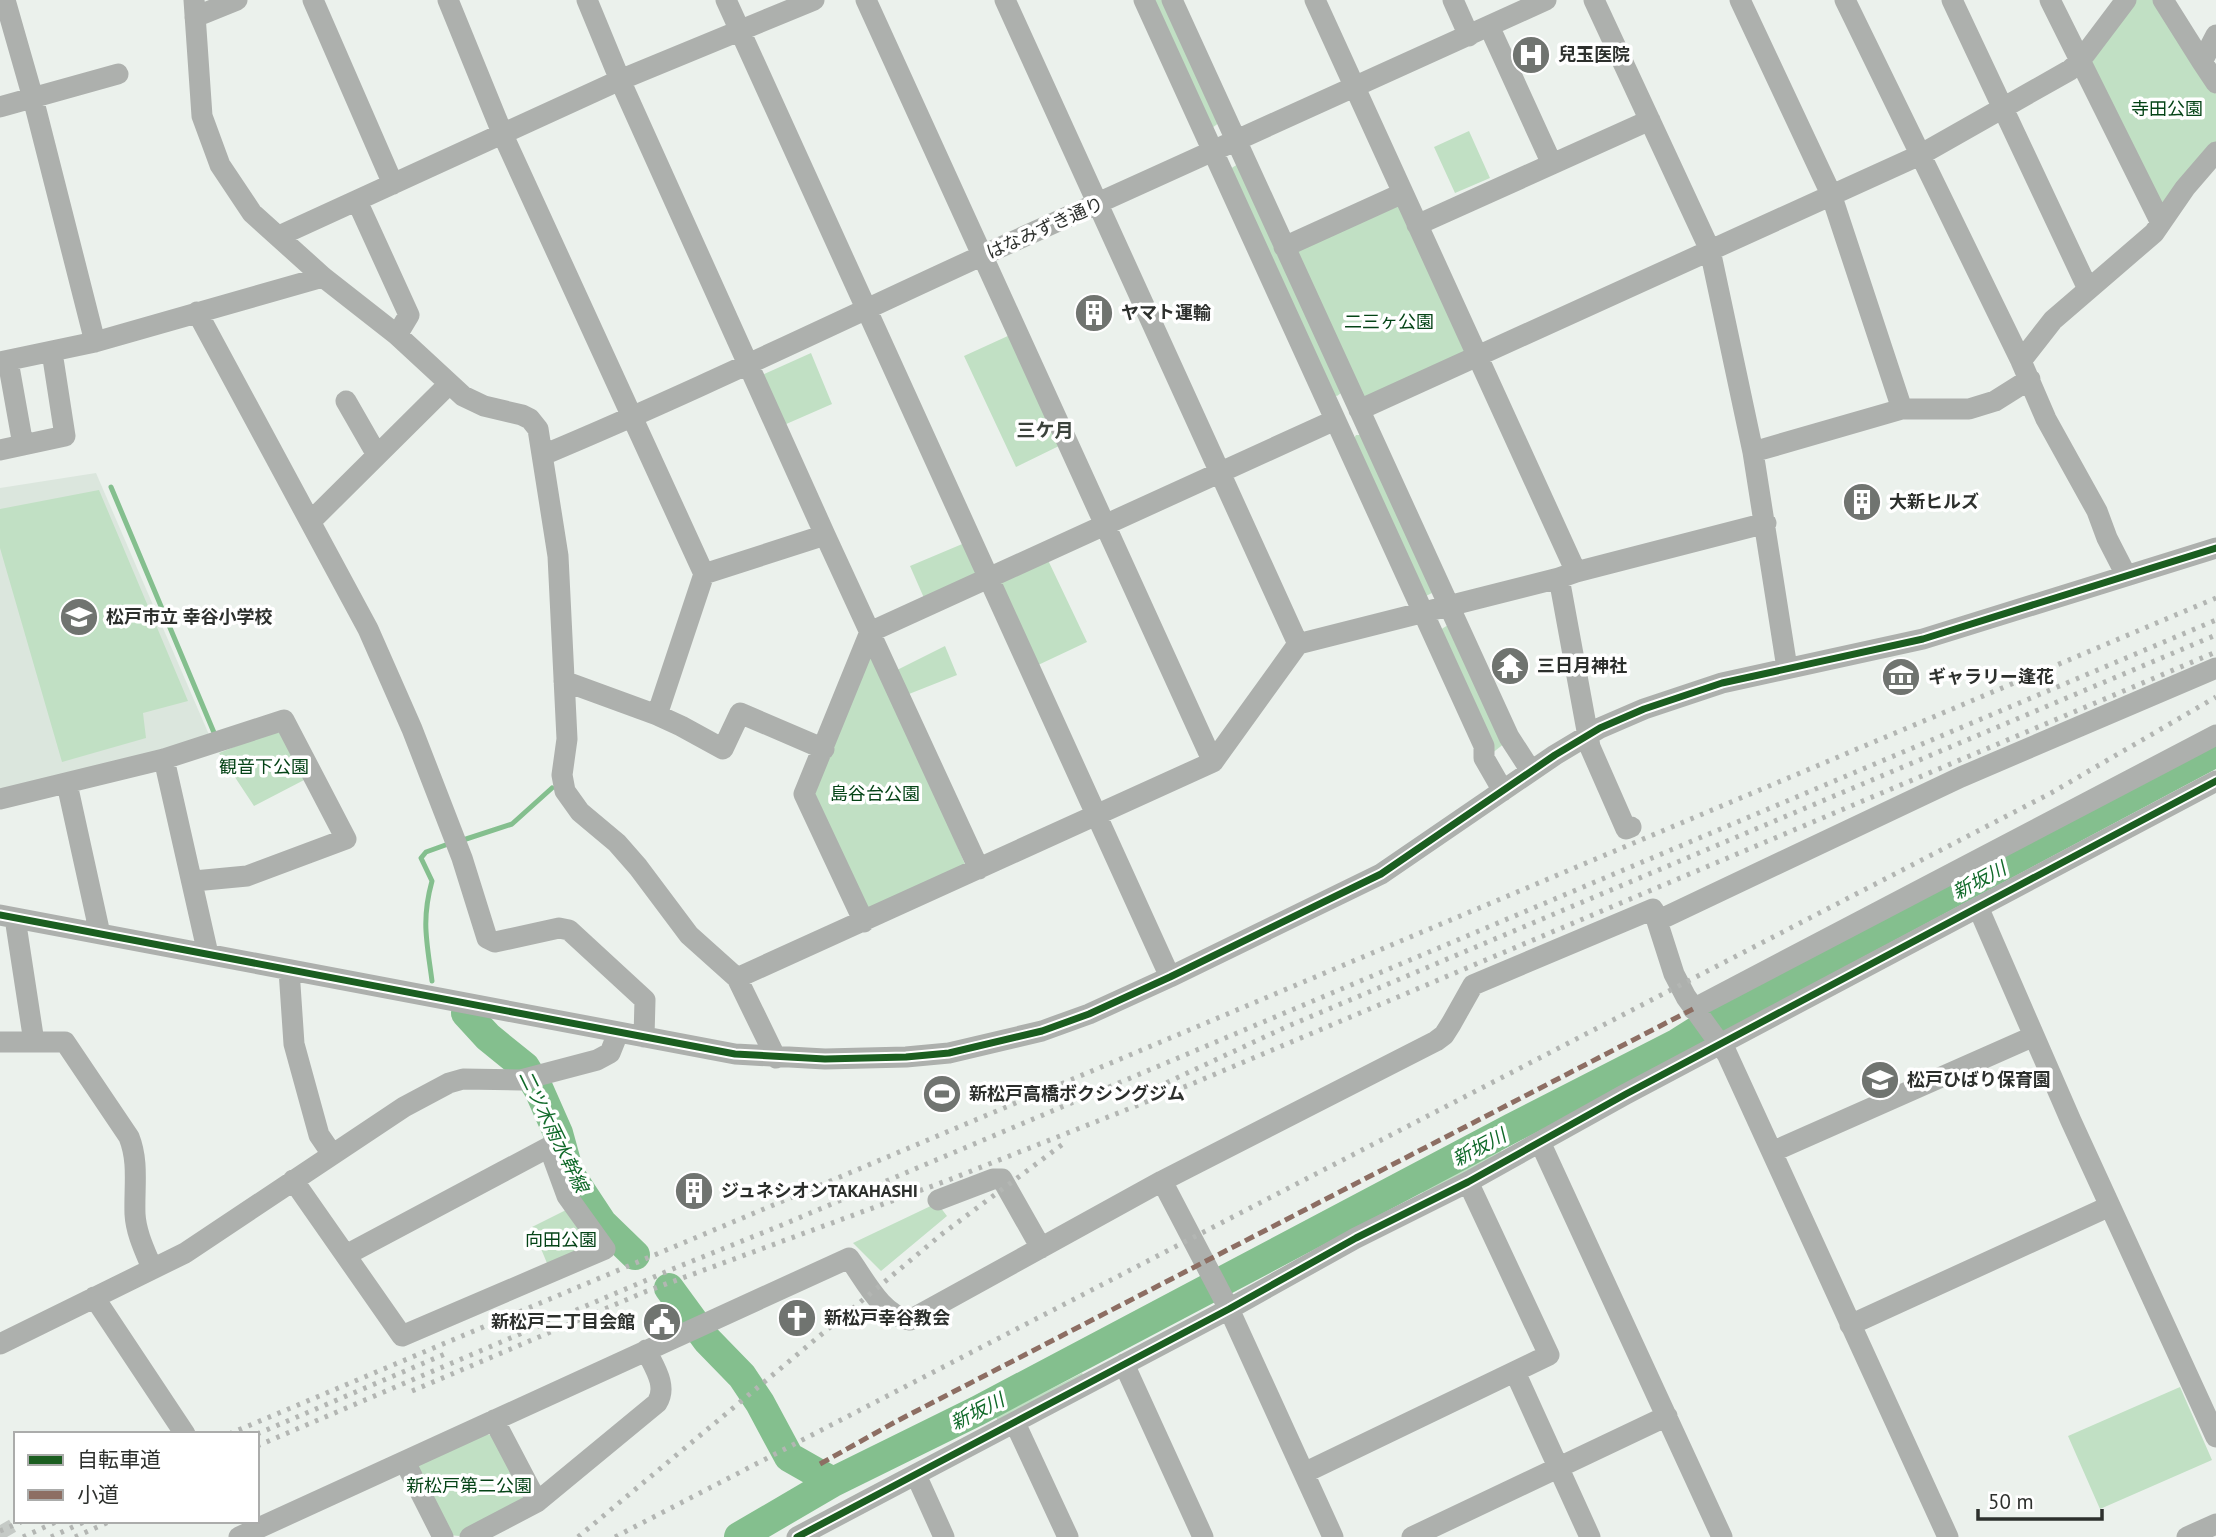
<svg xmlns="http://www.w3.org/2000/svg" width="2216" height="1537" font-family="'PT Sans','Noto Sans JP',sans-serif">
<rect width="100%" height="100%" fill="#ebf1ec"/>
<path fill="#dbe6dd" d="M 96,473 L 210,737 L 0,792 L 0,488 Z"/>
<path fill="#c1e0c4" d="M 1149,0 L 1166,0 L 1220,122 L 1212,128 Z
M 2134,0 L 2157,0 L 2216,94 L 2216,146 L 2160,206 L 2090,65 Z
M 1469,131 L 1490,178 L 1455,193 L 1434,147 Z
M 1238,164 L 1341,393 L 1337,396 L 1333,395 L 1230,169 Z
M 1399,203 L 1465,352 L 1360,400 L 1296,250 Z
M 1010,335 L 1061,445 L 1016,467 L 964,356 Z
M 811,353 L 832,404 L 784,425 L 762,375 Z
M 1356,435 L 1363,435 L 1434,592 L 1426,596 L 1353,440 Z
M 99,490 L 188,701 L 143,713 L 146,738 L 62,762 L 0,548 L 0,509 Z
M 967,542 L 983,576 L 924,598 L 910,566 Z
M 1046,556 L 1087,642 L 1036,666 L 995,579 Z
M 1448,625 L 1505,743 L 1491,754 L 1440,630 Z
M 872,646 L 967,869 L 866,914 L 813,790 Z
M 945,646 L 957,675 L 909,694 L 897,670 Z
M 274,731 L 282,734 L 306,779 L 254,806 L 219,753 Z
M 1497,1144 L 1503,1155 L 1425,1197 L 1419,1186 Z
M 937,1203 L 947,1216 L 881,1271 L 853,1243 Z
M 568,1209 L 592,1243 L 549,1268 L 532,1227 Z
M 1082,1373 L 1085,1378 L 999,1423 L 996,1417 Z
M 2180,1387 L 2212,1460 L 2100,1509 L 2068,1436 Z
M 486,1434 L 496,1436 L 525,1495 L 515,1507 L 459,1536 L 449,1535 L 416,1466 Z"/>
<g fill="none" stroke-linecap="round" stroke-linejoin="round">
<path stroke="#84bf8e" stroke-width="5" d="M 111,487 L 215,735
M 460,841 L 512,824 L 552,788
M 432,981 C 427,942 421,921 432,881 L 421,858 L 426,852 L 451,843"/>
<path stroke="#84bf8e" stroke-width="30" d="M 466,1013 L 488,1037 L 525,1067 L 539,1090 L 558,1133 L 569,1173 L 602,1223 L 635,1255
M 669,1288 L 707,1340 L 742,1376 L 760,1403 L 789,1457 L 833,1482
M 739,1537 L 833,1482 L 977,1411 L 1512,1128 L 1678,1043 L 1719,1017 L 2216,752"/>
<path stroke="#c5cac6" stroke-width="21" stroke-dasharray="21 10" stroke-linecap="butt" d="M 0,1525 L 7,1537"/>
<path stroke="#adb0ad" stroke-width="21" d="M 5,0 L 33,98 L 95,342
M 194,0 L 202,116 L 220,165 L 252,213 L 323,277 L 397,335 L 463,396 L 484,406 L 522,415 L 530,419 L 538,429 L 558,556 L 567,739 L 562,775 L 565,791 L 580,812 L 617,843 L 638,867 L 689,935 L 737,978 L 776,1058
M 313,0 L 393,184
M 448,0 L 503,135 L 704,574 L 657,715 L 564,681
M 587,0 L 620,80 L 825,535 L 979,869
M 726,0 L 1170,977
M 866,0 L 1213,762
M 1005,0 L 1298,644
M 1144,0 L 1484,746 L 1484,758 L 1503,791
M 1172,0 L 1509,737 L 1531,771
M 1315,0 L 1576,572 L 1559,578 L 1590,747 L 1626,829 L 1631,827
M 1453,0 L 1469,36
M 1594,0 L 1710,250 L 1753,452 L 1787,668
M 1740,0 L 1831,194 L 1902,409 L 1753,452
M 1845,0 L 2021,361
M 1952,0 L 2088,289
M 2050,0 L 2161,223
M 2163,0 L 2202,62
M 195,17 L 237,0
M 1489,26 L 1552,164
M 2216,35 L 2202,62 L 2216,83
M 0,107 L 118,74
M 357,201 L 409,315 L 397,335
M 1417,225 L 1650,120
M 279,236 L 620,80 L 814,0
M 1284,247 L 1403,193
M 197,312 L 368,629 L 412,729 L 462,858 L 487,938 L 495,942 L 559,928 L 569,930 L 645,1000 L 644,1037
M 8,361 L 23,445
M 0,362 L 95,342 L 323,277
M 346,401 L 377,455
M 1902,409 L 1969,409 L 1995,401 L 2030,379
M 1359,410 L 1920,155 L 2070,70 L 2080,61 L 2126,0
M 0,450 L 65,436 L 52,352
M 543,455 C 691,393 835,323 981,256 C 1169,170 1358,87 1546,0
M 311,521 L 449,384
M 1576,572 L 1766,523
M 704,574 L 825,535
M 2126,575 L 2107,538 L 2097,511 L 2046,419 L 2021,361 L 2053,320 L 2154,233 L 2185,188 L 2216,152
M 657,715 L 681,726 L 723,749 L 740,713 L 824,749
M 164,759 L 208,954
M 67,784 L 100,934
M 0,799 L 164,759 L 284,720 L 346,839 L 247,876 L 194,881
M 1978,907 L 2071,1121 L 2216,1437
M 0,915 L 735,1054 L 825,1059 L 906,1057 L 949,1053 L 1042,1031 L 1089,1014 L 1170,977 L 1381,874 L 1555,755 L 1600,728 L 1644,709 L 1722,683 L 1923,639 L 2216,548
M 15,918 L 34,1042
M 1657,921 L 1674,974 L 1686,997 L 1727,1054 L 1948,1537
M 864,922 L 804,794 L 870,632 L 1335,420
M 289,970 L 294,1044 L 319,1135 L 332,1154
M 737,978 L 1213,762 L 1298,644 L 1559,578
M 1693,1009 L 2216,735
M 0,1042 L 65,1042 L 129,1137 C 139,1162 134,1187 135,1214 C 136,1233 145,1251 152,1268
M 1540,1142 L 1722,1537
M 1772,1152 L 2034,1036
M 293,1180 L 402,1336 L 605,1249 L 567,1196 L 549,1147 L 346,1255
M 1162,1181 L 1229,1309 L 1333,1537
M 938,1200 L 993,1179 L 1002,1179 L 1041,1248
M 94,1297 L 185,1434
M 1850,1325 L 2110,1206
M 0,1344 L 185,1253 L 404,1107 L 449,1083 L 463,1079 L 521,1080 L 597,1060 L 610,1053 L 618,1033
M 1124,1364 L 1203,1537
M 1515,1372 L 1590,1537
M 494,1420 L 537,1502
M 1015,1423 L 1068,1537
M 405,1462 L 443,1537
M 1304,1473 L 1549,1355 L 1468,1182
M 916,1475 L 944,1537
M 239,1537 L 849,1258 C 865,1280 882,1316 910,1320 L 1162,1181 L 1436,1041 L 1444,1035 L 1451,1024 L 1473,985 L 1653,909 L 1657,921 L 1961,777 L 2216,668
M 470,1537 L 537,1502 L 657,1403 C 668,1386 654,1367 646,1350
M 797,1537 L 1229,1309 L 1356,1238 L 1468,1182 L 1626,1094 L 2216,781
M 1412,1537 L 1667,1416
M 2187,1537 L 2216,1524"/>
<path stroke="#b3b6b3" stroke-width="5" stroke-dasharray="3.5 7" stroke-linecap="butt" d="M 1138,1096 L 1286,1027 L 2216,635
M 412,1391 L 647,1291 L 946,1181 L 1194,1083 L 2216,652
M 229,1434 L 2216,598
M 257,1434 L 445,1354
M 257,1446 L 675,1268 L 782,1225 L 2216,620
M 0,1531 L 23,1521
M 23,1537 L 58,1521
M 51,1537 L 86,1521
M 75,1537 L 111,1521
M 578,1537 L 942,1234 L 1067,1141
M 615,1537 L 2051,793 L 2216,697"/>
<path stroke="#8d6e63" stroke-width="5" stroke-dasharray="10 5" stroke-linecap="butt" d="M 820,1464 L 897,1421 L 1693,1009"/>
<g stroke="#fff" stroke-width="11">
<path id="cycleway" d="M 0,915 L 735,1054 L 825,1059 L 906,1057 L 949,1053 L 1042,1031 L 1089,1014 L 1170,977 L 1381,874 L 1555,755 L 1600,728 L 1644,709 L 1722,683 L 1923,639 L 2216,548
M 797,1537 L 1229,1309 L 1356,1238 L 1468,1182 L 1626,1094 L 2216,781"/>
</g>
<use href="#cycleway" stroke="#1b5e20" stroke-width="7"/>
</g>
<defs>
<g id="hospital-disc" transform="scale(2.0125)"><circle r="9.5" fill="#707470" stroke="#fff"/><path d="M-5-5h3v3.5h4V-5h3V5h-3V1.5h-4V5h-3Z" fill="#fff"/></g>
<g id="building-disc" transform="scale(2.0125)"><circle r="9.5" fill="#707470" stroke="#fff"/><path d="M-4-6H4V6H1V3H-1V6H-4ZM-2.5-4.3h1.7v1.8h-1.7ZM.8-4.3h1.7v1.8H.8ZM-2.5-1h1.7V.8h-1.7ZM.8-1h1.7V.8H.8Z" fill="#fff"/></g>
<g id="school-disc" transform="scale(2.0125)"><circle r="9.5" fill="#707470" stroke="#fff"/><path d="M0-5L7-2L0 1L-7-2ZM-4 1L0 2.5L4 1V4Q0 6-4 4Z" fill="#fff"/></g>
<g id="temple-disc" transform="scale(2.0125)"><circle r="9.5" fill="#707470" stroke="#fff"/><path d="M0-6L5-2H3V0L6.5 2.5H4V6H1.5V3h-3V6H-4V2.5H-6.5L-3 0V-2H-5Z" fill="#fff"/></g>
<g id="museum-disc" transform="scale(2.0125)"><circle r="9.5" fill="#707470" stroke="#fff"/><path d="M0-6L6-3V-2H-6V-3ZM-5-1h2V3h-2ZM-1-1h2V3h-2ZM3-1h2V3H3ZM-6 4H6V6H-6Z" fill="#fff"/></g>
<g id="stadium-disc" transform="scale(2.0125)"><circle r="9.5" fill="#707470" stroke="#fff"/><path d="M0-5a6.5 5 0 1 0 0 10a6.5 5 0 1 0 0-10ZM-3.5-1.8h7v3.6h-7Z" fill="#fff"/></g>
<g id="church-disc" transform="scale(2.0125)"><circle r="9.5" fill="#707470" stroke="#fff"/><path d="M-1.2-6h2.4v3.5h3.3v2.4h-3.3V6h-2.4V-.1h-3.3v-2.4h3.3Z" fill="#fff"/></g>
<g id="civic-disc" transform="scale(2.0125)"><circle r="9.5" fill="#707470" stroke="#fff"/><path d="M-.6-6.5H3V-4.5H.6V-3L4-1V1h2V6H-6V1h2V-1L-.6-3ZM-1.2 2.5V6h2.4V2.5Z" fill="#fff"/></g>
</defs>
<g fill-rule="evenodd">
<use href="#hospital-disc" x="1531" y="55"/>
<use href="#building-disc" x="1094" y="313"/>
<use href="#building-disc" x="1862" y="502"/>
<use href="#school-disc" x="79" y="617"/>
<use href="#temple-disc" x="1510" y="666"/>
<use href="#museum-disc" x="1901" y="677"/>
<use href="#school-disc" x="1880" y="1080"/>
<use href="#stadium-disc" x="942" y="1094"/>
<use href="#building-disc" x="694" y="1191"/>
<use href="#church-disc" x="797" y="1318"/>
<use href="#civic-disc" x="662" y="1322"/>
</g>
<g text-anchor="middle" stroke-width="7" stroke-linejoin="round" paint-order="stroke">
<g font-size="18" font-weight="bold" fill="#2d302d" stroke="#fff" text-anchor="start">
<text x="1558" y="61">兒玉医院</text>
<text x="1121" y="319">ヤマト運輸</text>
<text x="1889" y="508">大新ヒルズ</text>
<text x="106" y="623">松戸市立 幸谷小学校</text>
<text x="1537" y="672">三日月神社</text>
<text x="1928" y="683">ギャラリー逢花</text>
<text x="1907" y="1086">松戸ひばり保育園</text>
<text x="969" y="1100">新松戸高橋ボクシングジム</text>
<text x="721" y="1197">ジュネシオンTAKAHASHI</text>
<text x="824" y="1324">新松戸幸谷教会</text>
<text x="635" y="1328" text-anchor="end">新松戸二丁目会館</text>
</g>
<g font-size="18" fill="#054417" stroke="#fff">
<text x="2167" y="115">寺田公園</text>
<text x="1389" y="328">二三ヶ公園</text>
<text x="264" y="773">観音下公園</text>
<text x="875" y="800">島谷台公園</text>
<text x="561" y="1246">向田公園</text>
<text x="469" y="1492">新松戸第二公園</text>
</g>
<g font-size="18" fill="#2d302d" stroke="#fff">
<text transform="translate(1045 228) rotate(-24)" y="6">はなみずき通り</text>
</g>
<g font-size="19" font-weight="bold" fill="#3b433c" stroke="#fff">
<text x="1045" y="437">三ケ月</text>
</g>
<g font-size="19" font-style="italic" fill="#116a2a" stroke="#fff">
<text transform="translate(1979 880) rotate(-28)" y="7">新坂川</text>
<text transform="translate(554 1131) rotate(64)" y="7">二ツ木雨水幹線</text>
<text transform="translate(1479 1147) rotate(-28)" y="7">新坂川</text>
<text transform="translate(977 1411) rotate(-27)" y="7">新坂川</text>
</g>
</g>
<rect x="14" y="1432" width="245" height="91" fill="#ffffff" stroke="#abacab" stroke-width="2"/>
<rect x="28" y="1455" width="35" height="10" fill="#1b5e20" stroke="#abacab" stroke-width="2"/>
<text x="77" y="1467" font-size="21" fill="#2d302d">自転車道</text>
<rect x="28" y="1490" width="35" height="10" fill="#8d6e63" stroke="#abacab" stroke-width="2"/>
<text x="77" y="1502" font-size="21" fill="#2d302d">小道</text>
<path d="M1978 1509v10h124v-10" fill="none" stroke="#2d302d" stroke-width="3.5"/>
<text x="1988" y="1509" font-size="21" fill="#2d302d" stroke="#ffffff" stroke-width="5" paint-order="stroke">50 m</text>
</svg>
